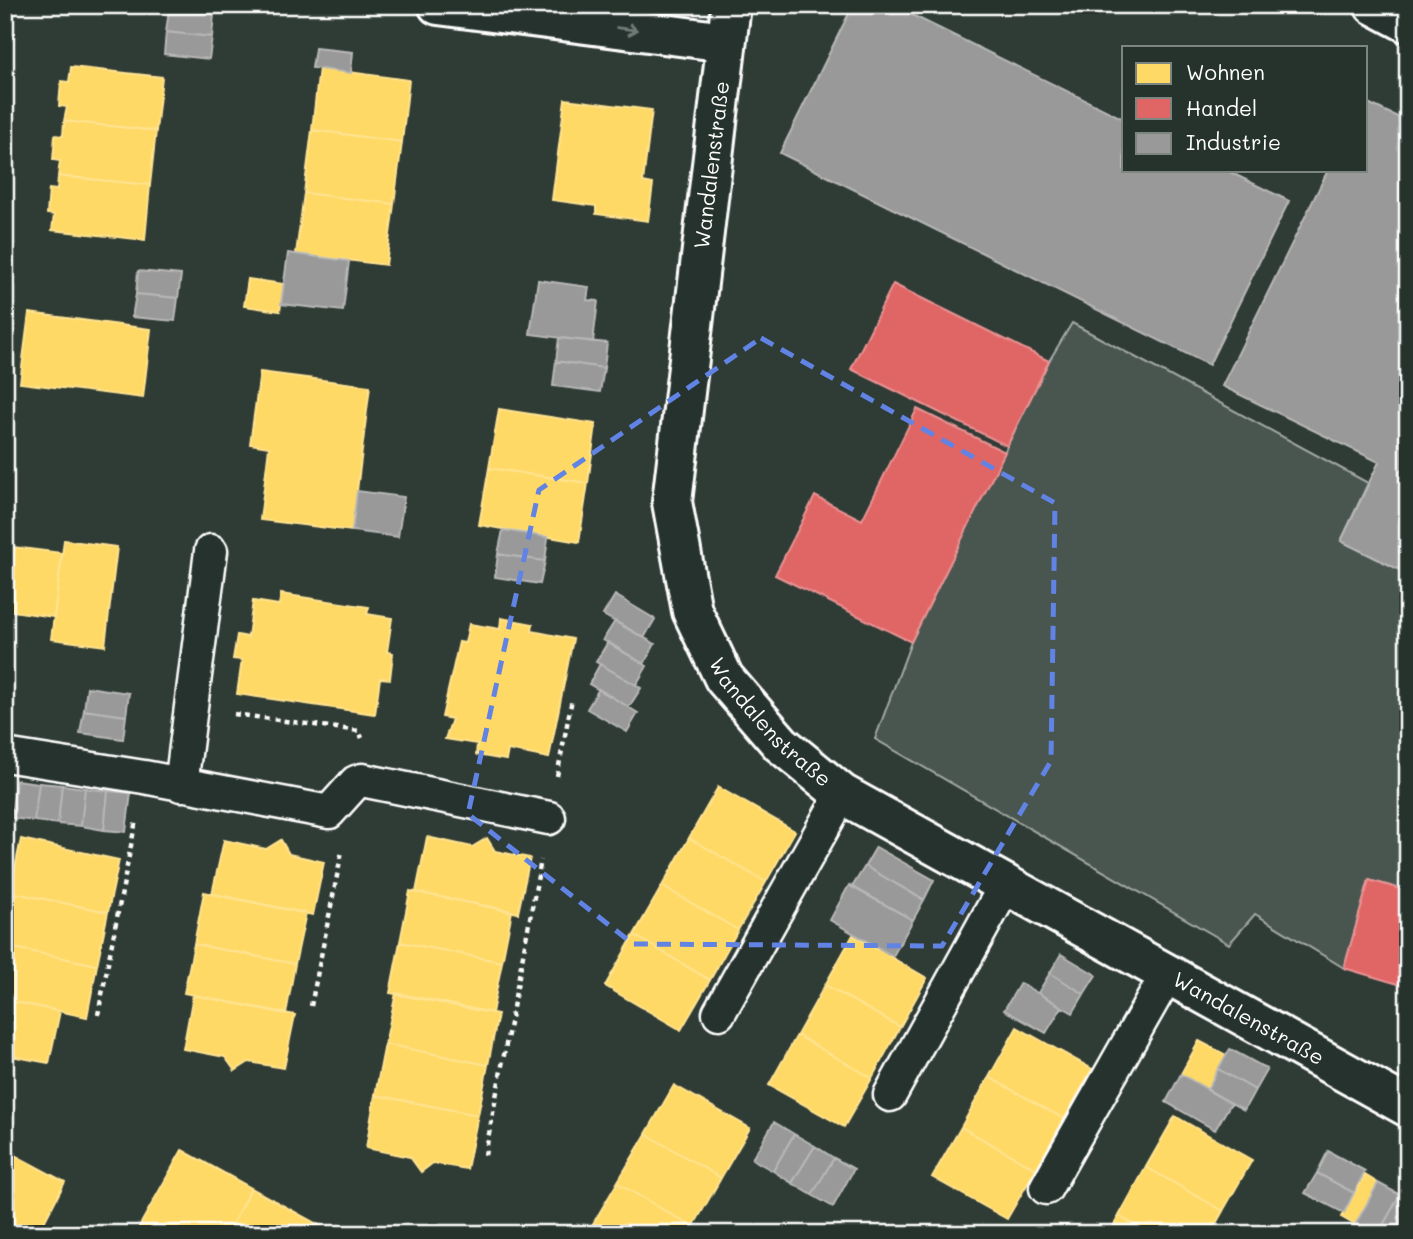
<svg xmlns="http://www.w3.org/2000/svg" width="1413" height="1239" font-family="Mali,sans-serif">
<rect width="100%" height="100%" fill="#2f3b35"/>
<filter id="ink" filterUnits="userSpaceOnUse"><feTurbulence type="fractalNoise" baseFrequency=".0143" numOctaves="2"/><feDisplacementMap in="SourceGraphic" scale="14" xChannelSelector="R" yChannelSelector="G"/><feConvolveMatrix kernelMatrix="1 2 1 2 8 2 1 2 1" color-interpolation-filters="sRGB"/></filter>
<g filter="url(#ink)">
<path fill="#4a544f" stroke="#a4aaa7" stroke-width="2" d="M 1072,323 L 1368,483 L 1341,541 L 1408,574 L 1408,891 L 1369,880 L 1344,968 L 1255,914 L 1229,944 L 875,739 L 911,642 L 1049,361 Z"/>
<path fill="#ffd966" stroke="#ffe494" stroke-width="2" d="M 71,67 L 162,77 L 156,131 L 64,121 L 67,107 L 59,106 L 61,81 L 69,82 Z
M 319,68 L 409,80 L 402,142 L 312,130 Z
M 565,99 L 652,110 L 643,182 L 653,184 L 648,221 L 596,214 L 596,206 L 552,200 Z
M 64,121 L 156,131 L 150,185 L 58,176 L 60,161 L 53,160 L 55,135 L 63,136 Z
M 312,130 L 402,142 L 394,204 L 304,193 Z
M 58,176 L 150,185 L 145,240 L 52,230 L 54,215 L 47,214 L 49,189 L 57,190 Z
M 304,193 L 394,204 L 386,265 L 296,254 Z
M 248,279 L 284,284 L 280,311 L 244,306 Z
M 29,313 L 151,329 L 143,398 L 20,383 Z
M 260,372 L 370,386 L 352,531 L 260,520 L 269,447 L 250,444 Z
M 499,409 L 596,424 L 588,483 L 489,468 Z
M 489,468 L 588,483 L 579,542 L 479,525 Z
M 64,540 L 117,547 L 105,646 L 51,639 Z
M 5,546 L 62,553 L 54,617 L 5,610 Z
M 281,594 L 369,607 L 367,614 L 392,618 L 387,652 L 393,653 L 390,679 L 380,678 L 375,714 L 237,694 L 242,660 L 233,659 L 237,635 L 248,637 L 253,601 L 279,605 Z
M 501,618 L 533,624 L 532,631 L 573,639 L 549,758 L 508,750 L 506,760 L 476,755 L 477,744 L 445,739 L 452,719 L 442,717 L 459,642 L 465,643 L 469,624 L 500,629 Z
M 718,787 L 795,831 L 766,882 L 689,838 Z
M 427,837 L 472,847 L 487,838 L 495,851 L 530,858 L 518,913 L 416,892 Z
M 689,838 L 766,882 L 738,930 L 662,886 Z
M 21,839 L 119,860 L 108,912 L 10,892 Z
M 224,840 L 266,849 L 281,840 L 289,854 L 324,862 L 313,915 L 212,894 Z
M 662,886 L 738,930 L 710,980 L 634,935 Z
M 410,891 L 512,911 L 502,962 L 400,942 Z
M 10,892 L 108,912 L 97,965 L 5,946 L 5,915 Z
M 204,892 L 306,913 L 295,964 L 194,944 Z
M 634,935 L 710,980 L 681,1030 L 605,986 Z
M 853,935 L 927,978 L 900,1027 L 825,985 Z
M 400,942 L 502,962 L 492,1013 L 390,993 Z
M 194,944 L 295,964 L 286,1014 L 184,993 Z
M 5,946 L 97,965 L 87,1017 L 5,1000 Z
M 825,985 L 900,1027 L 872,1078 L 797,1035 Z
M 396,993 L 498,1014 L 488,1065 L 385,1044 Z
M 193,995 L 295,1015 L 284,1068 L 249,1062 L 235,1071 L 225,1057 L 183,1049 Z
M 5,1000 L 60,1011 L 49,1063 L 5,1055 Z
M 1017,1027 L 1092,1069 L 1064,1119 L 989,1077 Z
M 797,1035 L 872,1078 L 844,1127 L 769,1085 Z
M 1199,1041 L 1226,1055 L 1207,1090 L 1181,1074 Z
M 385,1044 L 488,1065 L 478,1115 L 375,1095 Z
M 989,1077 L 1064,1119 L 1036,1169 L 961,1127 Z
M 674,1085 L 750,1128 L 721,1178 L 646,1134 Z
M 375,1095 L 478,1115 L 467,1169 L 433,1163 L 421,1172 L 410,1157 L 366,1148 Z
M 1175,1116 L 1252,1160 L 1223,1211 L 1146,1167 Z
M 961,1127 L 1036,1169 L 1007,1219 L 932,1177 Z
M 646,1134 L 721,1178 L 693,1227 L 617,1183 Z
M 5,1150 L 65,1182 L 38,1234 L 5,1234 Z
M 182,1150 L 251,1188 L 227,1234 L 135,1234 Z
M 1146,1167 L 1223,1211 L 1210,1234 L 1150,1234 L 1119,1216 Z
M 1365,1175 L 1378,1183 L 1355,1225 L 1341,1217 Z
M 617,1183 L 693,1227 L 689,1234 L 592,1234 L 588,1232 Z
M 251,1188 L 335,1234 L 227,1234 Z
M 1119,1216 L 1150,1234 L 1109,1234 Z"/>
<path fill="#e06666" stroke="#e99494" stroke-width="2" d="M 893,284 L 1049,361 L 1007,446 L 851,369 Z
M 917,409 L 1005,452 L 911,642 L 775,575 L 815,496 L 862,520 Z
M 1369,880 L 1408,891 L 1408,987 L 1344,968 Z"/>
<path fill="#999" stroke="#b8b8b8" stroke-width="2" d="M 853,5 L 892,5 L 1124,119 L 1124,170 L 1226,170 L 1289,201 L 1209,365 L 780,153 Z
M 169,10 L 214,14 L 212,37 L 166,32 Z
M 166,32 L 212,37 L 209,59 L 164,54 Z
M 315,48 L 353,52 L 351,73 L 312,68 Z
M 1366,102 L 1408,122 L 1408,574 L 1341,541 L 1379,462 L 1222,386 L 1328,170 L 1366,170 Z
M 288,253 L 349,261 L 343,311 L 281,304 Z
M 138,271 L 181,275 L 178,298 L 136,294 Z
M 538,280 L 589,287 L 587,300 L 598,301 L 593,342 L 530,334 Z
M 136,294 L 178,298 L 175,321 L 132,317 Z
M 559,338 L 607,343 L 604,368 L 556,361 Z
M 556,361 L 604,368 L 600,392 L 553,386 Z
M 357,491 L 404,497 L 398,537 L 352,531 Z
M 503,530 L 548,537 L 545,561 L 498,554 Z
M 498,554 L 545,561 L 540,584 L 495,577 Z
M 615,595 L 655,619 L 644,638 L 603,615 Z
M 615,621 L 655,644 L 644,664 L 603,640 Z
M 608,642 L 647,666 L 636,685 L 596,662 Z
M 600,664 L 641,688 L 629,707 L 589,684 Z
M 87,687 L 129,693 L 126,716 L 84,710 Z
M 599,689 L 638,713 L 627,732 L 587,709 Z
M 84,710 L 126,716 L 123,739 L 80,733 Z
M 16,780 L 39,783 L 34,821 L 11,818 Z
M 39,783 L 62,785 L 58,824 L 34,821 Z
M 62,785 L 85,788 L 81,826 L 58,824 Z
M 85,788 L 108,791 L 104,830 L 81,826 Z
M 108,791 L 131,793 L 126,832 L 104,830 Z
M 876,847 L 934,880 L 924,900 L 865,866 Z
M 865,866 L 924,900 L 913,920 L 852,887 Z
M 849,885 L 913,920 L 893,956 L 830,920 Z
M 1061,954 L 1096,975 L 1084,994 L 1050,973 Z
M 1050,973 L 1084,994 L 1073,1013 L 1038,993 Z
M 1020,983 L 1062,1007 L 1046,1033 L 1004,1010 Z
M 1230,1049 L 1267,1069 L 1255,1090 L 1218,1069 Z
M 1218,1069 L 1255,1090 L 1244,1110 L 1207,1090 Z
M 1181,1074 L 1231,1103 L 1215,1130 L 1166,1102 Z
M 774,1122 L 794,1134 L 773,1171 L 752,1159 Z
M 794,1134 L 815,1146 L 792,1183 L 773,1171 Z
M 815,1146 L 834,1158 L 812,1195 L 792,1183 Z
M 1328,1151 L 1365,1171 L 1354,1193 L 1317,1173 Z
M 834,1158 L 854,1169 L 833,1207 L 812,1195 Z
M 1317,1173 L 1354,1193 L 1344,1213 L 1305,1193 Z
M 1378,1183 L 1400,1195 L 1378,1234 L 1371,1234 L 1355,1225 Z
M 1400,1195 L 1408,1200 L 1408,1232 L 1378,1234 Z"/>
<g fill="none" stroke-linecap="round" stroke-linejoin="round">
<g stroke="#fff" stroke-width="37">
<path id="service" d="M 5,755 L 144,777 L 329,812 L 356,782 L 362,780 L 549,818
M 181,785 L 211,551
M 719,1013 L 842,794
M 890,1095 L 1005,886
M 1046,1188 L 1168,973"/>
</g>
<g stroke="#fff" stroke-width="44">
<g id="minor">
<path d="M 438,5 L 726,42"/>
<path id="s1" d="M 731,5 L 672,502 L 692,611 L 724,678 L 781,744 L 842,794 L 1408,1107"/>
<path d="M 1374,5 L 1408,23"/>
</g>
</g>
<path stroke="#fff" stroke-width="4.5" stroke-dasharray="5 5" stroke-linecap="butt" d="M 234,714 L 359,731 L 362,738
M 557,776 L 572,699
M 311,1006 L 342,851
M 98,1015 L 136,820
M 485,1155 L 541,860"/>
<use href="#service" stroke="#26332d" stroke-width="32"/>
<use href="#minor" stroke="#26332d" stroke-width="38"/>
</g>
<defs><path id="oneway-shaft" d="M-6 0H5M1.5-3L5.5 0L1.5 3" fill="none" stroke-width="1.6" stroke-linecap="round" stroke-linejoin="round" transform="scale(1.75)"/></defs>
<use stroke="#727a76" href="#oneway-shaft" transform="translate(627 29) rotate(7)"/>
</g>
<path fill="none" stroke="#6183e4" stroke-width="5" stroke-dasharray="14 9" stroke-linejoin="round" d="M 761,338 L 1055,503 L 1051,761 L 942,946 L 633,944 L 468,814 L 539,490 Z"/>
<g text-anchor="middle" stroke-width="7" stroke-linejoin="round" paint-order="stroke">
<g font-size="21" fill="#fff" stroke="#26332d">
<text transform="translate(712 165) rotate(-83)" y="7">Wandalenstraße</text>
<text dy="7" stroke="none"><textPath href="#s1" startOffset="749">Wandalenstraße</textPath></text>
<text dy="7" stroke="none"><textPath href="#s1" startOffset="1316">Wandalenstraße</textPath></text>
</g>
</g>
<rect width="1413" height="1239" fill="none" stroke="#26332d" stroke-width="28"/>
<rect x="14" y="14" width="1385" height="1211" fill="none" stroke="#fff" stroke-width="2.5" filter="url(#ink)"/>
<rect x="1122" y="46" width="245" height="126" fill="#26332d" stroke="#7d8581" stroke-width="2"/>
<rect x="1136" y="63" width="35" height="21" fill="#ffd966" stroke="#7d8581" stroke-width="2"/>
<text x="1186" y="80" font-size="21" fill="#ffffff">Wohnen</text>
<rect x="1136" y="98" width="35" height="21" fill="#e06666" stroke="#7d8581" stroke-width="2"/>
<text x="1186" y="116" font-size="21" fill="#ffffff">Handel</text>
<rect x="1136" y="133" width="35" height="21" fill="#999999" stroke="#7d8581" stroke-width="2"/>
<text x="1186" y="150" font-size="21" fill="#ffffff">Industrie</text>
</svg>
